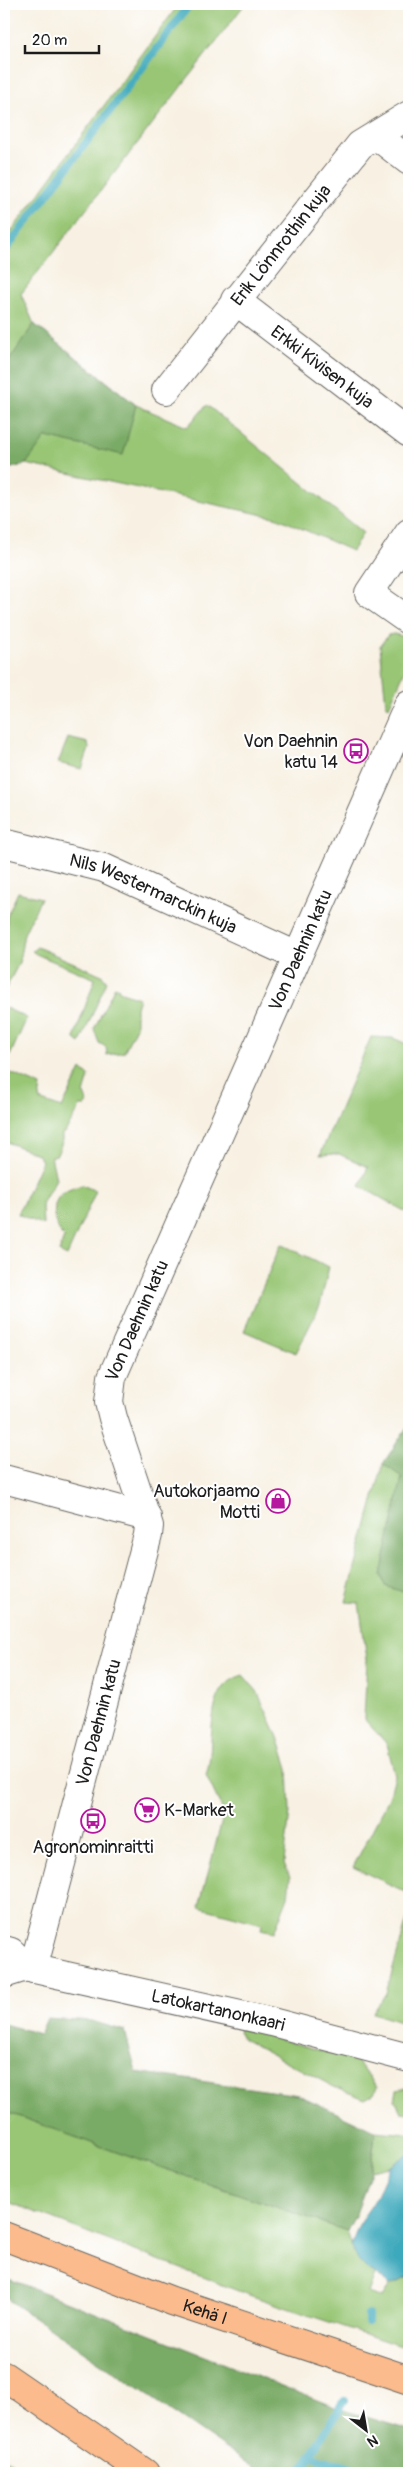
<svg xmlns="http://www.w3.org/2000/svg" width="413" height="2477" font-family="Pangolin,sans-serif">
<rect width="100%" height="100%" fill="#fff"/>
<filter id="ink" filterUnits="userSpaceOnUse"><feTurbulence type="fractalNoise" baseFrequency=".02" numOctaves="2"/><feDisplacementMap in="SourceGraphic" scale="10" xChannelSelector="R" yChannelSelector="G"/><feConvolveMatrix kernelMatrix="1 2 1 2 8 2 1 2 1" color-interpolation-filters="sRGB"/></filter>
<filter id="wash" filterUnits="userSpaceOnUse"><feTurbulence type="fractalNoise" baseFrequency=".0096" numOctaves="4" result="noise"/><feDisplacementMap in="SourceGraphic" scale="20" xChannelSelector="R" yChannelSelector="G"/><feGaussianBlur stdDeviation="1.12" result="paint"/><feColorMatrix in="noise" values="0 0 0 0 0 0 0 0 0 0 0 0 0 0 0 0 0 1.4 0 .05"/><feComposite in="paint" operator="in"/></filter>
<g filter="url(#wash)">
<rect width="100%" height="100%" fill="#f8f1e3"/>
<path fill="#98c675" stroke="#5a7148" d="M 179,4 L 245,4 L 21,294 L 34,324 L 136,405 L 187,427 L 207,405 L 363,533 L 352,551 L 278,518 L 26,464 L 4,470 L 4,241 Z
M 394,634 L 405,637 L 409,642 L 409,661 L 389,707 L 386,705 L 380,646 L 388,635 Z
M 68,738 L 88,743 L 89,749 L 82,769 L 58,763 Z
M 18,892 L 41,898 L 24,934 L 19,963 L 4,992 L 4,926 L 7,926 L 7,916 Z
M 37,947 L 102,975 L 107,981 L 80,1043 L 75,1039 L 75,1035 L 95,979 L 36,954 L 32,951 Z
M 115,986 L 119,988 L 119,991 L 139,998 L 136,1008 L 136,1027 L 124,1052 L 107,1055 L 106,1047 L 99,1043 L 94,1029 Z
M 6,1008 L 27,1018 L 4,1069 L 4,1015 Z
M 371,1037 L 393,1038 L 409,1045 L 409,1206 L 406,1212 L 360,1186 L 368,1167 L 339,1154 L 320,1155 Z
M 81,1069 L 89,1076 L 84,1094 L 87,1102 L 85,1106 L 80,1106 C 77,1115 67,1127 65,1133 L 62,1133 L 62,1142 L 57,1155 L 51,1156 L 56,1179 L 42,1204 L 43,1225 L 18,1214 L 42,1161 L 37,1154 L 4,1141 L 4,1070 L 41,1086 L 39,1100 L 62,1108 Z
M 82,1185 L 96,1191 L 67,1256 L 59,1252 L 64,1237 C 54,1227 49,1202 63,1193 C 69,1189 76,1187 82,1185 Z
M 281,1244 L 329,1267 L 320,1305 L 296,1353 L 244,1331 Z
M 409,1424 L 409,1897 L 408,1893 L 353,1867 L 389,1798 L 395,1776 L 387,1744 L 364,1719 L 367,1659 L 359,1603 L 346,1602 L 383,1464 Z
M 243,1675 L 257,1691 L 278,1737 L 288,1768 L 290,1812 L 284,1863 L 290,1877 L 288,1897 L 274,1932 L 261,1929 L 262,1924 L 199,1907 L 224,1813 L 206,1775 C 217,1744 201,1687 243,1675 Z
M 409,1913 L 409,2025 L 373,2013 L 386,1993 Z
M 240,2028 L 357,2061 L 377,2087 L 374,2094 L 365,2099 L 334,2087 L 243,2039 L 239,2032 Z
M 409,2087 L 409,2113 L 401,2112 L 395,2100 L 397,2090 Z
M 4,2111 L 119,2153 L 347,2231 C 353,2250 357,2264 375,2274 L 368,2293 L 382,2298 L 390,2285 L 409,2277 L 409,2349 L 246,2294 L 4,2200 Z
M 375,2131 L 409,2134 L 409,2153 L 390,2167 L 371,2171 Z
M 4,2457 L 26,2473 L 4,2473 Z"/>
<path fill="#7aab66" stroke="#4b6441" d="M 34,324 L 136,405 L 123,455 L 46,437 L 26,464 L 4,470 L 4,368 Z
M 409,1424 L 409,1594 L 385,1586 L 381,1575 L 402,1477 L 383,1464 Z
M 47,2018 L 92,2021 L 125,2031 L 136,2072 L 299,2095 L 375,2131 L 371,2171 L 357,2212 L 347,2231 L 119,2153 L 4,2111 L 4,2024 L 40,2034 Z
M 4,2277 L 340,2409 L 409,2430 L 409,2473 L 262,2473 L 4,2297 Z"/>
<path fill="#3ca9bc" stroke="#2c626c" d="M 409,2153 L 409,2277 L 390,2285 C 371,2268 361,2272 351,2245 L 361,2220 L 373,2203 L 390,2167 Z"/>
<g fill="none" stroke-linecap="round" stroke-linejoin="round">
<path stroke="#3ca9bc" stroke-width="8" d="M 4,252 L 190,4
M 368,2322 L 368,2315
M 310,2456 L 368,2473
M 300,2473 L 345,2400"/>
</g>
</g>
<g filter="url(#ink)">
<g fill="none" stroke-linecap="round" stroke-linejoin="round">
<g stroke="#696762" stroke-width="30">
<g id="minor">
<path d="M 377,136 L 409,161"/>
<path id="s1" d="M 235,300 L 409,433"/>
<path id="s2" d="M 166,390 L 360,145 L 409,115"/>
<path d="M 409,533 L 369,593 L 409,621"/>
<path id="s3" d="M 4,843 L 104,868 L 297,956"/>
<path d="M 4,1479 L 147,1517"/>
<path d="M 4,1950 L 11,1952 L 26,1967"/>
<path id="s4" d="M 33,1969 L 148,1535 L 149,1526 L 113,1418 L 109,1402 L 112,1377 L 409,704"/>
<path id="s5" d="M 4,1974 L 26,1967 L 272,2022 L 409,2058"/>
</g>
</g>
<g stroke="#696762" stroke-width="30">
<g id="highway">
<path id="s6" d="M 4,2236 L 172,2301 L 409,2380"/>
<path d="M 4,2376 L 145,2473"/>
</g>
</g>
<use href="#minor" stroke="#fff" stroke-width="28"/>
<use href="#highway" stroke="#fbbb8c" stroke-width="28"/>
</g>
</g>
<defs>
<g id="bus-ring" transform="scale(1.25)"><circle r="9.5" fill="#fff" stroke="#b5179e" stroke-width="1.5"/><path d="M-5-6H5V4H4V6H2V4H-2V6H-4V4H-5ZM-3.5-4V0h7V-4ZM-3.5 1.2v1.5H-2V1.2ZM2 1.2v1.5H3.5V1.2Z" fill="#b5179e"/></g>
<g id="shop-ring" transform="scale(1.25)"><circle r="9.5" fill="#fff" stroke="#b5179e" stroke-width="1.5"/><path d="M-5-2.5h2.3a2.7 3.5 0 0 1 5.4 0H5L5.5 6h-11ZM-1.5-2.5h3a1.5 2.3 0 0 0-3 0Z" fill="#b5179e"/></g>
<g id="supermarket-ring" transform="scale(1.25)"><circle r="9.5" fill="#fff" stroke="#b5179e" stroke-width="1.5"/><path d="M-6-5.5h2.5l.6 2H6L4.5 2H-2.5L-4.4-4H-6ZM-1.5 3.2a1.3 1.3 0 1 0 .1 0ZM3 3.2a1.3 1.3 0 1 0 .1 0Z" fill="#b5179e"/></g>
</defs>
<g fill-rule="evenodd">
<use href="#bus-ring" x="356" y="751"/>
<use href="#shop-ring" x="278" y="1501"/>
<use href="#supermarket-ring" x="147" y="1810"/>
<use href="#bus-ring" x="93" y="1821"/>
</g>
<g text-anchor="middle" stroke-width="4" stroke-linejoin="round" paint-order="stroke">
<g font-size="18" fill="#1c1c1c" stroke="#fff">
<text dy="6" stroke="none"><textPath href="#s2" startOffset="185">Erik Lönnrothin kuja</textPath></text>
<text dy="6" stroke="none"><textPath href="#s1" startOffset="110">Erkki Kivisen kuja</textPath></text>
<text dy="6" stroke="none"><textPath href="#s3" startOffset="158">Nils Westermarckin kuja</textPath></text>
<text dy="6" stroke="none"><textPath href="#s4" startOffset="1080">Von Daehnin katu</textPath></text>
<text dy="6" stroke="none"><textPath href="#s4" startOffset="675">Von Daehnin katu</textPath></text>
<text dy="6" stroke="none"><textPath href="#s4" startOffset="255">Von Daehnin katu</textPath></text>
<text dy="6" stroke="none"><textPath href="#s5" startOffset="220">Latokartanonkaari</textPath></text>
<text dy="6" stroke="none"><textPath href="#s6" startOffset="215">Kehä I</textPath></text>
</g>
<g font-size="18" fill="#1c1c1c" stroke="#fff" text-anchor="end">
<text x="338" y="747">Von Daehnin<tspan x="338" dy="21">katu 14</tspan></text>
<text x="260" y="1497">Autokorjaamo<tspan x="260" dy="21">Motti</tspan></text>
<text x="164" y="1816" text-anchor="start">K-Market</text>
<text x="93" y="1853" text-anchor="middle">Agronominraitti</text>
</g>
</g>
<rect width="413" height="2477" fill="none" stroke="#fff" stroke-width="20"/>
<g transform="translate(366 2430) rotate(149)" stroke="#ffffff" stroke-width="4" paint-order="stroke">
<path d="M0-4L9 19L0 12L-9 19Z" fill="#1c1c1c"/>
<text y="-8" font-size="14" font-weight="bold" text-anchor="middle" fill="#1c1c1c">N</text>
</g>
<path d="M25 45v8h74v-8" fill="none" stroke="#1c1c1c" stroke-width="2.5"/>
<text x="32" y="45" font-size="15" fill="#1c1c1c" stroke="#ffffff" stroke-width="4" paint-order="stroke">20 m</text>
</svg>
